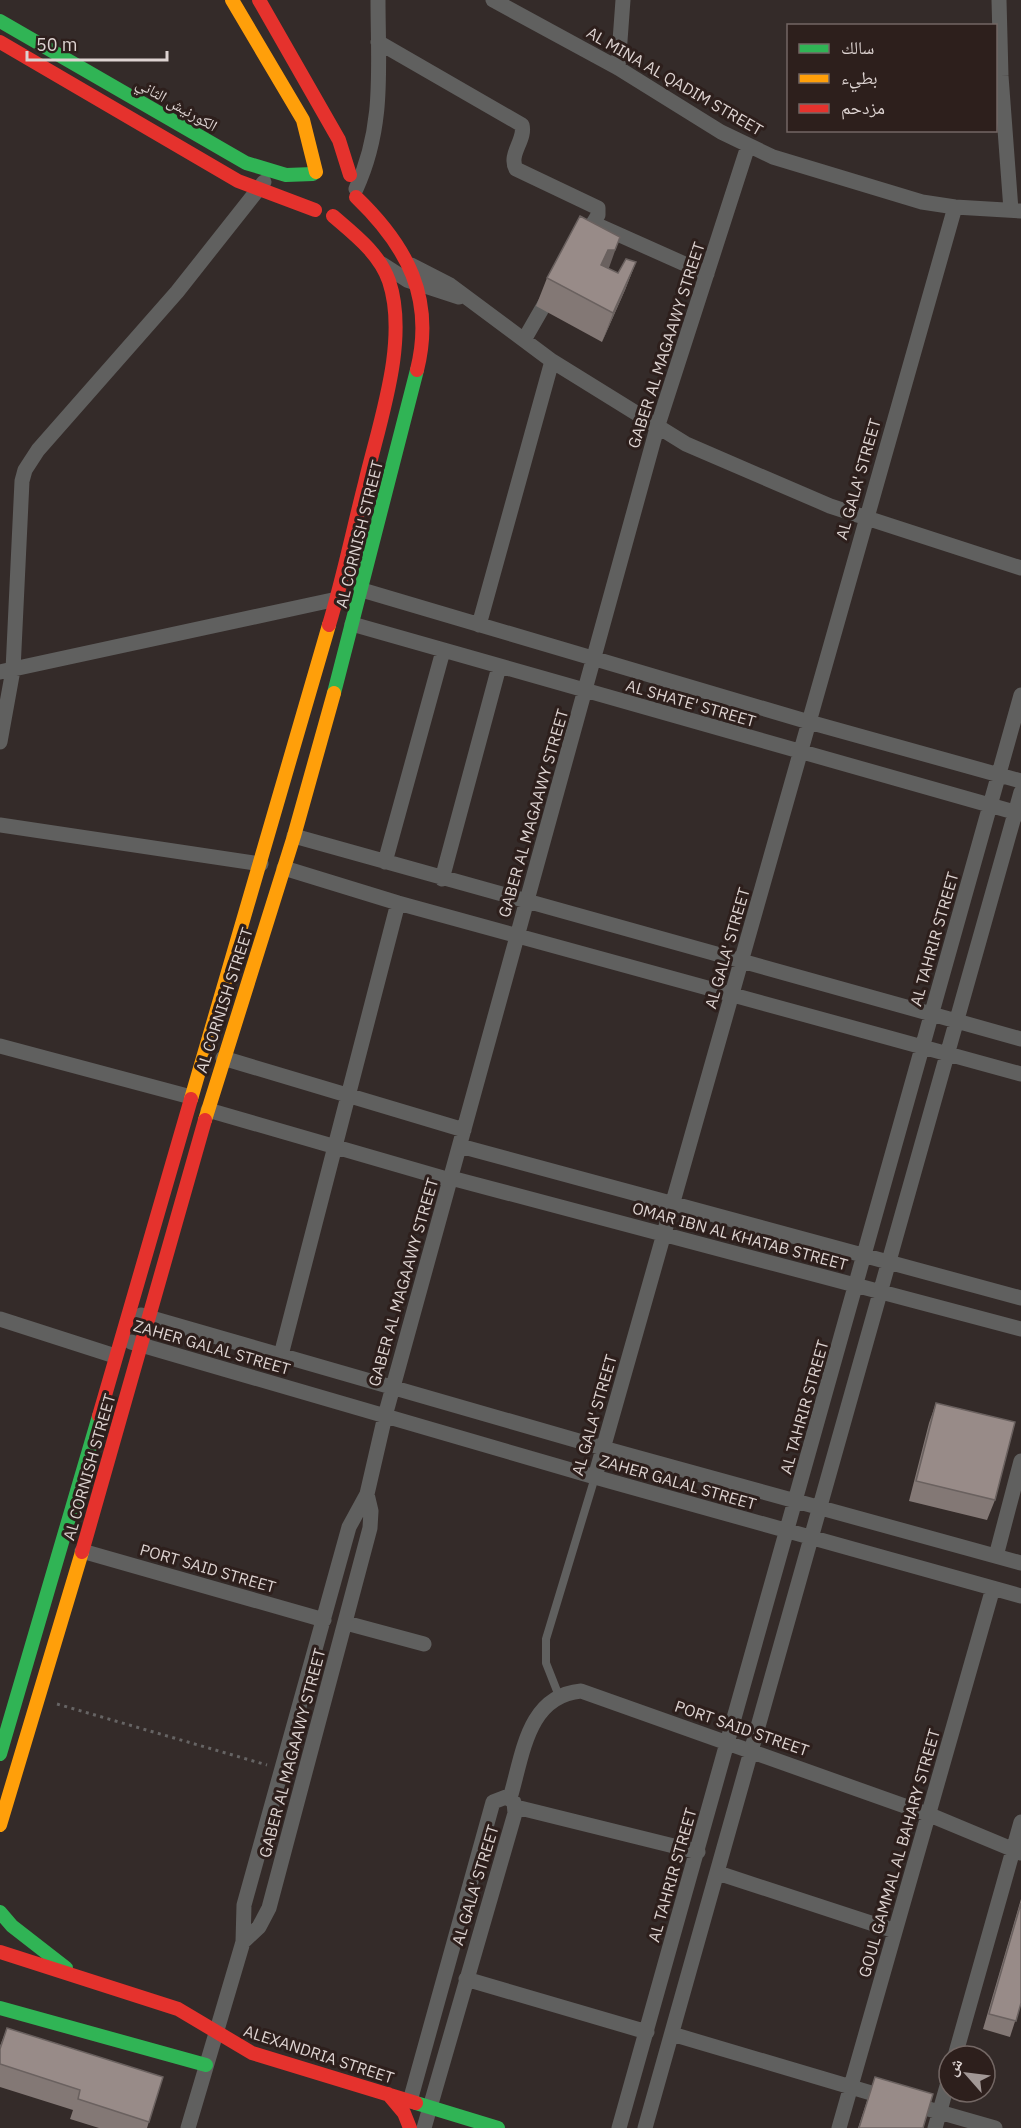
<svg xmlns="http://www.w3.org/2000/svg" width="1021" height="2128" font-family="'IBM Plex Sans','Noto Naskh Arabic',sans-serif">
<rect width="100%" height="100%" fill="#342b29"/>
<g fill="none" stroke-linecap="round" stroke-linejoin="round">
<path stroke="#666464" stroke-width="3" stroke-dasharray="3 4.5" stroke-linecap="butt" d="M 57,1704 L 267,1765"/>
<path stroke="#60605f" stroke-width="8" d="M 559,1696 L 546,1663 L 546,1639 L 595,1477"/>
<path stroke="#60605f" stroke-width="15" d="M 493,0 L 618,68 L 721,132 L 773,157 L 922,202 L 955,207 L 1021,211
M 999,0 L 1001,76 L 1011,210
M 378,42 L 522,125 C 526,140 508,154 516,169 L 598,208 L 598,215 L 584,239
M 618,68 L 623,0
M 356,189 C 385,126 378,67 378,0
M 593,223 L 707,274
M 382,264 L 407,280 L 459,297
M 411,265 L 450,285 L 552,361 L 686,444 L 830,506 L 1021,568
M 524,340 L 551,293
M 362,590 L 809,722 L 1021,781
M 352,624 L 1021,814
M 479,625 L 552,361
M 0,672 L 337,599
M 0,742 L 13,670 L 22,481 L 25,470 L 38,450 L 177,292 L 264,182
M 0,825 L 261,864
M 294,836 L 1021,1039
M 385,862 L 443,651
M 284,868 L 398,903 L 1021,1074
M 442,879 L 499,667
M 0,1046 L 191,1097
M 223,1058 L 464,1130
M 208,1110 L 450,1180
M 460,1146 L 1021,1298
M 451,1178 L 1021,1329
M 141,1315 L 603,1448 L 1021,1563
M 0,1319 L 115,1356
M 131,1342 L 595,1477 L 1021,1596
M 281,1355 L 398,903
M 595,1477 L 955,207
M 82,1551 L 324,1620
M 996,1556 L 1021,1461
M 346,1623 L 424,1644
M 510,1798 C 523,1755 527,1696 581,1691 L 930,1815 L 1021,1853
M 516,1807 L 698,1852
M 718,1873 L 895,1931
M 243,1942 L 259,1927 L 269,1908 L 370,1528 L 371,1511 L 367,1494
M 466,1979 L 647,2032
M 672,2034 L 888,2098
M 955,2056 L 1021,1822
M 410,2101 L 493,1802 L 506,1797 L 514,1802 L 515,1813 L 424,2128
M 911,2104 L 995,2128
M 188,2128 L 243,1942 L 244,1905 L 349,1527 L 367,1494 L 385,1416 L 657,428 L 748,146
M 619,2128 L 1021,695
M 645,2128 L 1021,792
M 839,2128 L 993,1588
M 935,2128 L 949,2079"/>
<path stroke="#30b455" stroke-width="14" d="M 0,21 L 246,163 L 286,175 L 313,174
M 334,693 L 417,370
M 0,1754 L 99,1416
M 0,1912 L 12,1926 L 66,1968
M 0,2008 L 206,2065
M 416,2103 L 498,2128"/>
<path stroke="#ff9f0a" stroke-width="14" d="M 232,0 L 303,120 L 316,172
M 191,1099 L 329,625
M 205,1120 L 294,836 L 334,693
M 0,1825 L 82,1552"/>
<path stroke="#e5322d" stroke-width="14" d="M 259,0 L 339,140 L 350,175
M 0,42 L 238,181 L 315,210
M 356,197 C 407,246 435,298 417,370
M 329,625 C 343,578 353,530 365,483 C 379,423 409,341 389,281 C 379,253 355,235 333,216
M 99,1416 L 191,1099
M 82,1552 L 205,1120
M 0,1952 L 178,2009 L 252,2053 L 416,2103
M 388,2094 L 404,2113 L 410,2128"/>
</g>
<path fill="#837875" d="M 636,262 L 625,290 L 602,342 L 536,306 L 547,278 L 609,269 L 618,273 Z
M 936,1403 L 995,1500 L 987,1520 L 909,1501 L 929,1423 Z
M 1021,1899 L 1021,2003 L 1010,2037 L 983,2029 Z
M 7,2028 L 163,2077 L 147,2128 L 99,2128 L 70,2119 L 73,2110 L 0,2087 L 0,2046 Z
M 875,2077 L 923,2128 L 858,2128 Z"/>
<path fill="#6a615f" d="M 620,237 L 605,279 L 601,265 L 608,250 Z
M 636,262 L 625,290 L 602,342 L 613,313 Z"/>
<path fill="#988b88" stroke="#6a615f" stroke-width="1.5" d="M 580,216 L 620,237 L 615,250 L 608,250 L 601,265 L 618,273 L 626,259 L 636,262 L 613,313 L 547,278 Z
M 936,1403 L 1015,1422 L 995,1500 L 916,1481 Z
M 1021,1903 L 1021,2003 L 1016,2021 L 989,2014 Z
M 7,2028 L 163,2077 L 149,2122 L 78,2099 L 80,2090 L 0,2064 L 0,2049 Z
M 875,2077 L 933,2094 L 923,2128 L 859,2128 Z"/>
<g text-anchor="middle" stroke-width="6" stroke-linejoin="round" paint-order="stroke">
<g font-size="16" fill="#ddd3d1" stroke="#2d1f1c">
<text transform="translate(675 81) rotate(30)" y="6">AL MINA AL QADIM STREET</text>
<text transform="translate(177 104) rotate(30)" y="6">الكورنيش الثاني</text>
<text transform="translate(666 345) rotate(-72)" y="6">GABER AL MAGAAWY STREET</text>
<text transform="translate(858 479) rotate(-74)" y="6">AL GALA' STREET</text>
<text transform="translate(359 534) rotate(-76)" y="6">AL CORNISH STREET</text>
<text transform="translate(691 703) rotate(16)" y="6">AL SHATE' STREET</text>
<text transform="translate(533 813) rotate(-74)" y="6">GABER AL MAGAAWY STREET</text>
<text transform="translate(934 939) rotate(-74)" y="6">AL TAHRIR STREET</text>
<text transform="translate(727 948) rotate(-74)" y="6">AL GALA' STREET</text>
<text transform="translate(224 1000) rotate(-72)" y="6">AL CORNISH STREET</text>
<text transform="translate(740 1236) rotate(15)" y="6">OMAR IBN AL KHATAB STREET</text>
<text transform="translate(403 1282) rotate(-74)" y="6">GABER AL MAGAAWY STREET</text>
<text transform="translate(212 1347) rotate(16)" y="6">ZAHER GALAL STREET</text>
<text transform="translate(804 1407) rotate(-74)" y="6">AL TAHRIR STREET</text>
<text transform="translate(594 1415) rotate(-74)" y="6">AL GALA' STREET</text>
<text transform="translate(89 1467) rotate(-74)" y="6">AL CORNISH STREET</text>
<text transform="translate(678 1482) rotate(16)" y="6">ZAHER GALAL STREET</text>
<text transform="translate(208 1568) rotate(16)" y="6">PORT SAID STREET</text>
<text transform="translate(742 1728) rotate(19)" y="6">PORT SAID STREET</text>
<text transform="translate(292 1753) rotate(-75)" y="6">GABER AL MAGAAWY STREET</text>
<text transform="translate(899 1853) rotate(-74)" y="6">GOUL GAMMAL AL BAHARY STREET</text>
<text transform="translate(672 1875) rotate(-74)" y="6">AL TAHRIR STREET</text>
<text transform="translate(475 1885) rotate(-73)" y="6">AL GALA' STREET</text>
<text transform="translate(319 2054) rotate(18)" y="6">ALEXANDRIA STREET</text>
</g>
</g>
<rect x="787" y="24" width="210" height="108" fill="#2d1f1c" stroke="#736764" stroke-width="1.5"/>
<rect x="799" y="44" width="30" height="9" fill="#30b455" stroke="#736764" stroke-width="1.5"/>
<text x="841" y="54" font-size="18" fill="#ddd3d1">سالك</text>
<rect x="799" y="74" width="30" height="9" fill="#ff9f0a" stroke="#736764" stroke-width="1.5"/>
<text x="841" y="84" font-size="18" fill="#ddd3d1">بطيء</text>
<rect x="799" y="104" width="30" height="9" fill="#e5322d" stroke="#736764" stroke-width="1.5"/>
<text x="841" y="114" font-size="18" fill="#ddd3d1">مزدحم</text>
<g transform="translate(967 2074) rotate(298)"><circle r="28" fill="#2d1f1c" stroke="#736764" stroke-width="1.5"/>
<path d="M0-4.5L10 22L0 15L-10 22Z" fill="#a29896"/>
<text y="-9" font-size="16" font-weight="bold" text-anchor="middle" fill="#ddd3d1">ش</text>
</g>
<path d="M27 51v9h140v-9" fill="none" stroke="#ddd3d1" stroke-width="3"/>
<text x="36" y="51" font-size="18" fill="#ddd3d1" stroke="#2d1f1c" stroke-width="4.5" paint-order="stroke">50 m</text>
</svg>
